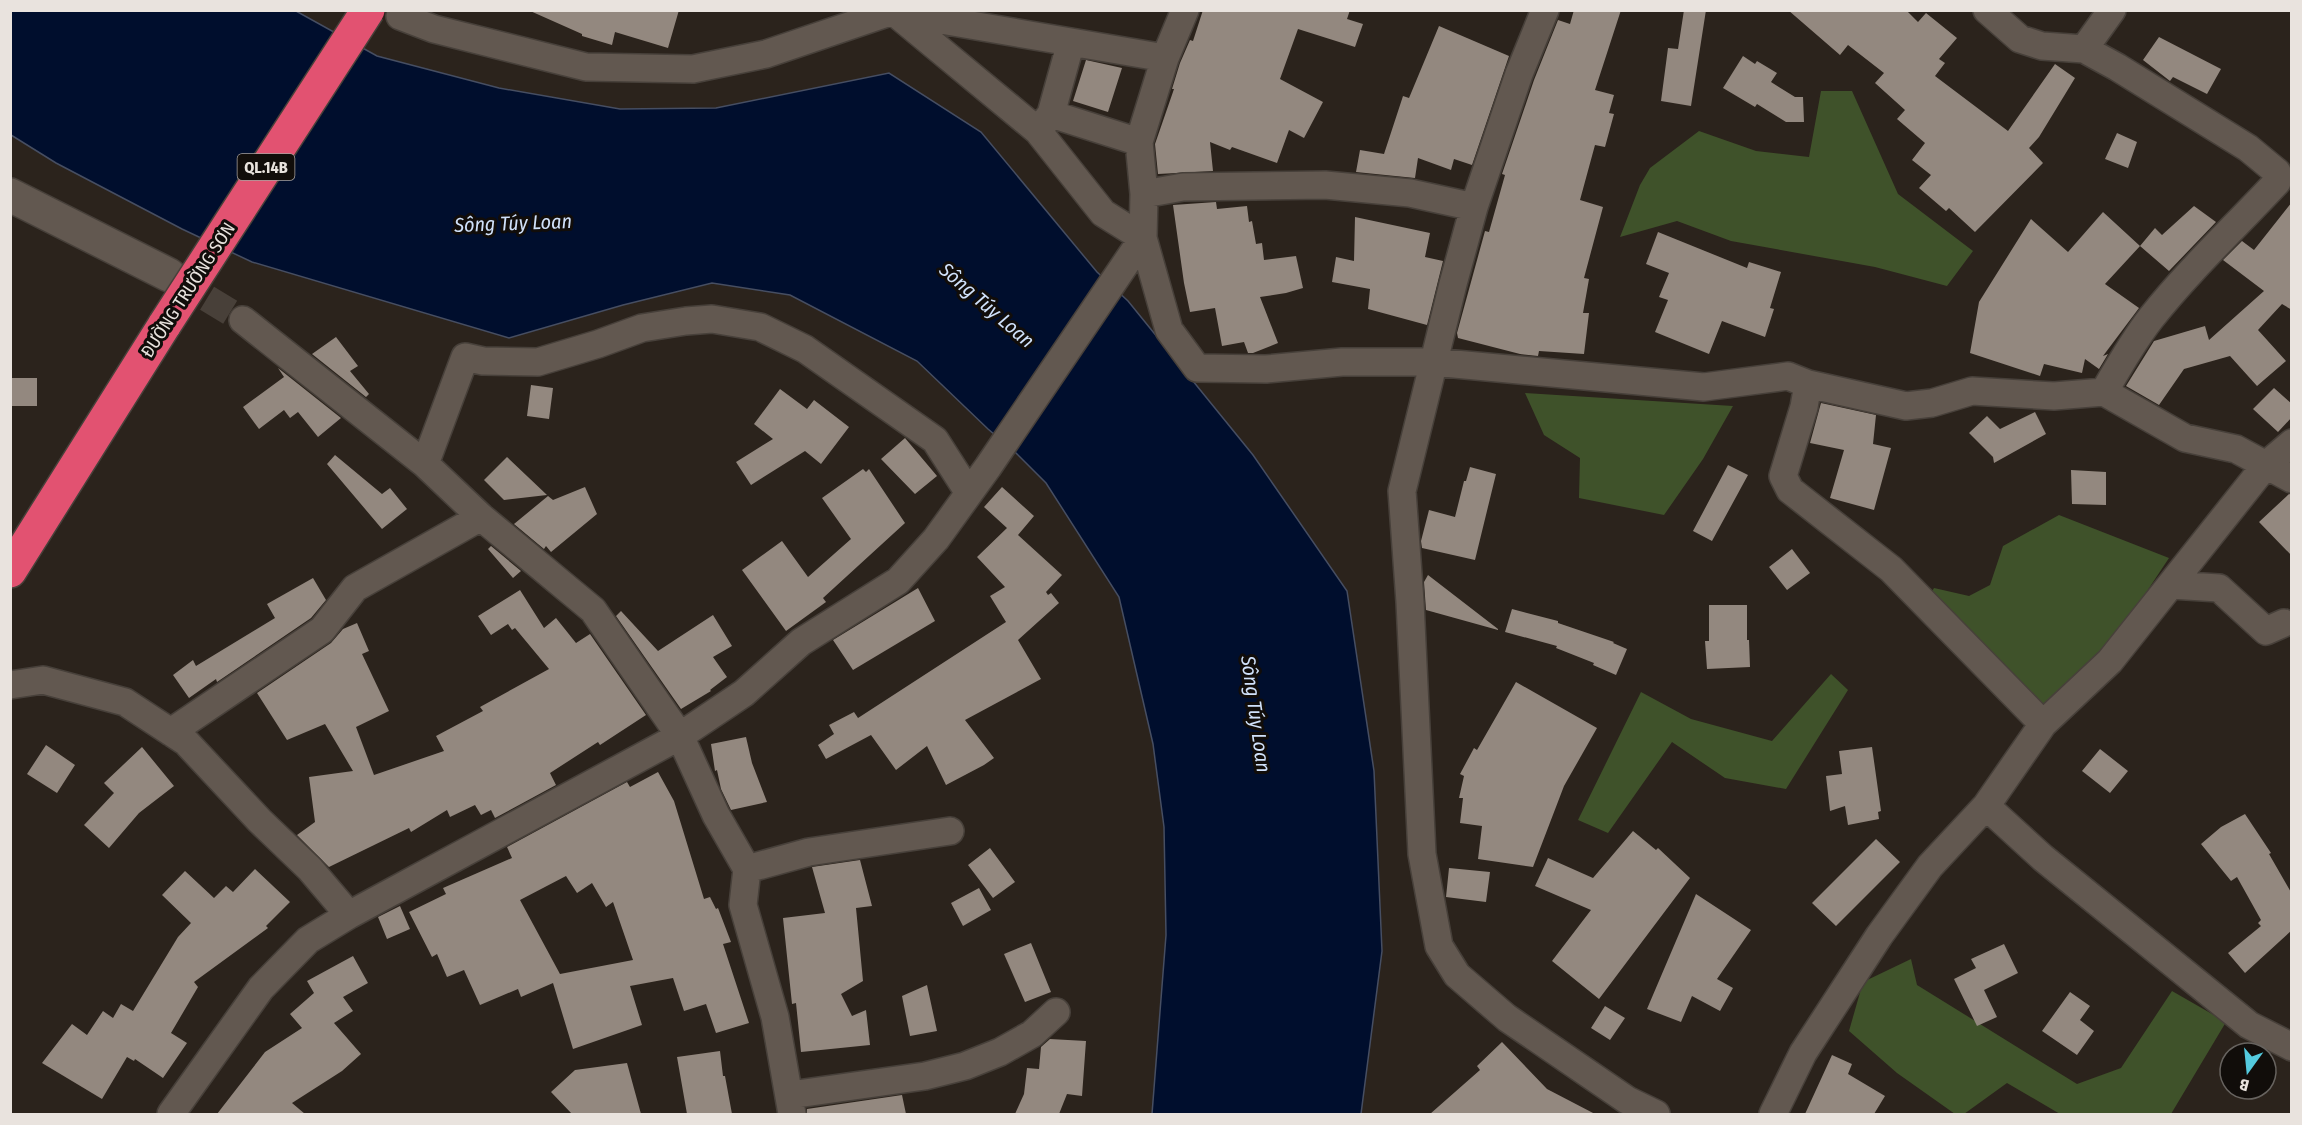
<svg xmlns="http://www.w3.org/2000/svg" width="2302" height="1125" font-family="'Fira Sans Condensed',sans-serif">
<rect width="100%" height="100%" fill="#2b231c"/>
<path fill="#3f522a" d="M 1821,91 L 1852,91 L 1898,194 L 1973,251 L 1947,286 L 1875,267 L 1731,241 L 1677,221 L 1620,237 L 1640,185 L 1650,168 L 1699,131 L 1756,151 L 1809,157 Z
M 1525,393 L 1733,406 L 1703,459 L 1664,515 L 1579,498 L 1580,458 L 1544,435 Z
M 2059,515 L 2169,558 L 2104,656 L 2029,723 L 1921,611 L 1934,588 L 1969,596 L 1990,585 L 2003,546 Z
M 1831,674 L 1848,690 L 1786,789 L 1725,778 L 1672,742 L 1608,833 L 1578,820 L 1641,692 L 1691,719 L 1772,741 Z
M 1911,959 L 1917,985 L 2077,1084 L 2121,1068 L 2172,991 L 2226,1022 L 2171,1114 L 2060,1114 L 2007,1083 L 1964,1114 L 1955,1114 L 1897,1073 L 1849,1031 L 1863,982 Z"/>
<path fill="#000e2d" stroke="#464e62" stroke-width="1.5" d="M 10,11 L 296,11 L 377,56 L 499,88 L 620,109 L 716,108 L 889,73 L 981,132 L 1097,272 L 1128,301 L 1253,455 L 1347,591 L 1374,771 L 1382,951 L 1361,1114 L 1152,1114 L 1166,935 L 1164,827 L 1153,744 L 1119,597 L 1046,483 L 1016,453 L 988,429 L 917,361 L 790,295 L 712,283 L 623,305 L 509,338 L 252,262 L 182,229 L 56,163 L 11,135 Z"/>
<path fill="#93887f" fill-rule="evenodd" d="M 528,10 L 679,10 L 668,48 L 615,32 L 612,45 L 582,36 L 582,34 Z
M 1203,10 L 1350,10 L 1347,19 L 1363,24 L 1355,47 L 1298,29 L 1280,79 L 1323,102 L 1304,138 L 1289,130 L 1277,163 L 1232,147 L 1230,150 L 1210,142 L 1213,171 L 1158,174 L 1155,144 L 1174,89 L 1172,89 L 1180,63 L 1190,40 L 1193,41 Z
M 1574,10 L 1621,10 L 1595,90 L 1614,95 L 1609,113 L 1614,114 L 1605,147 L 1595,145 L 1580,200 L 1603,207 L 1584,278 L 1589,279 L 1583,313 L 1589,313 L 1584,354 L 1539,351 L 1538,356 L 1520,354 L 1458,338 L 1457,333 L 1485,231 L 1489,232 L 1505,175 L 1502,174 L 1534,80 L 1558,20 L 1570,24 Z
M 1684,10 L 1706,10 L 1691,106 L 1661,101 L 1668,48 L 1678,49 Z
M 1788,10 L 1906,10 L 1918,22 L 1926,13 L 1957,38 L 1939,59 L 1945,63 L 1935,76 L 2008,131 L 2055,64 L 2075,78 L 2039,137 L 2029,148 L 2043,163 L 1975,232 L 1949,208 L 1946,211 L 1919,188 L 1931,175 L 1912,160 L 1925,143 L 1897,119 L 1905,110 L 1875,83 L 1884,73 L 1848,45 L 1840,55 Z
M 1439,26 L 1509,56 L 1472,165 L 1454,159 L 1451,170 L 1418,158 L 1415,178 L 1356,172 L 1360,150 L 1384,154 L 1403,96 L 1409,98 Z
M 2159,37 L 2221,69 L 2207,94 L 2173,77 L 2170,81 L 2143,60 Z
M 1743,56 L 1755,64 L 1757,61 L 1777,73 L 1771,82 L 1795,97 L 1803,97 L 1804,122 L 1786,122 L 1757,104 L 1755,107 L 1723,88 Z
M 1086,60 L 1122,68 L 1108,112 L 1073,101 Z
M 2117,133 L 2137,142 L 2128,168 L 2105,159 Z
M 1216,202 L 1217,209 L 1247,206 L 1249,222 L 1252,221 L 1256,244 L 1262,243 L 1264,260 L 1296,256 L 1303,288 L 1286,293 L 1260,297 L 1278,343 L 1253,353 L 1248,353 L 1244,342 L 1222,346 L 1215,308 L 1190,312 L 1184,283 L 1173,205 Z
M 2292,202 L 2292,310 L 2282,304 L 2258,330 L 2286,361 L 2257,386 L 2230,356 L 2184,369 L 2159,405 L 2126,386 L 2154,341 L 2205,326 L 2209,340 L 2264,291 L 2223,260 L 2242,241 L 2254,250 Z
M 2194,206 L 2216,222 L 2169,271 L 2140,246 L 2155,228 L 2162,235 Z
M 2103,212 L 2140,246 L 2105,284 L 2139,308 L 2103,356 L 2108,354 L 2099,369 L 2085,359 L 2082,373 L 2044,364 L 2040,376 L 1970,353 L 1979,302 L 2031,219 L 2068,252 Z
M 1355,217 L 1430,233 L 1425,257 L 1443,261 L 1427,325 L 1368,309 L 1370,289 L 1332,282 L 1336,257 L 1354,261 Z
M 1658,232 L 1747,268 L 1749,262 L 1781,272 L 1770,308 L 1774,309 L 1765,337 L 1722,321 L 1709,354 L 1655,332 L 1668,300 L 1659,297 L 1669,273 L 1646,264 Z
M 336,337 L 358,366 L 350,371 L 369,394 L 366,397 L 312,354 Z
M 278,368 L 341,418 L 318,437 L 298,412 L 290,418 L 284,410 L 259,429 L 243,407 L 284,377 Z
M 10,378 L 37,378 L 37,406 L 10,406 Z
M 531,385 L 553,388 L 549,419 L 527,416 Z
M 2274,388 L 2292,404 L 2292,417 L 2278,432 L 2253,409 Z
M 780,389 L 807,409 L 814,400 L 849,427 L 821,464 L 805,451 L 751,485 L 736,462 L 773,439 L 754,424 Z
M 1821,403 L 1876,415 L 1873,444 L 1891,448 L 1874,510 L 1830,498 L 1844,450 L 1810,443 Z
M 2035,412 L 2046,434 L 1994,463 L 1993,457 L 1969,433 L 1987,416 L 2000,429 Z
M 905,438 L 937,476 L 915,494 L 881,459 Z
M 335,455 L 382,494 L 390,488 L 407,509 L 382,529 L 327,464 Z
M 507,457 L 547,495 L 504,500 L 484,480 Z
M 1728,465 L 1748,475 L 1712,541 L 1693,531 Z
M 1470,467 L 1496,474 L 1475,560 L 1422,548 L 1421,541 L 1429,510 L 1455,517 L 1464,481 L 1466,481 Z
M 863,469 L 866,472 L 869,469 L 905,523 L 823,598 L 826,602 L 786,631 L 742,570 L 782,541 L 808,577 L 851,539 L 822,498 Z
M 2071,470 L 2106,472 L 2106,505 L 2072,504 Z
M 585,487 L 597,514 L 551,552 L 546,546 L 544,549 L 514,524 L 548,496 L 553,500 Z
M 1002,487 L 1034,516 L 1018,535 L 1062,575 L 1046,592 L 1048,595 L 1051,593 L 1059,603 L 1018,640 L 1041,679 L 965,720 L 994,758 L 984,765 L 946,785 L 927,746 L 896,770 L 871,735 L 826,759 L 818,745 L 834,734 L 829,725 L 854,712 L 858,718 L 1006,622 L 990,596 L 1005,587 L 977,557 L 1007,528 L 984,507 Z
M 2289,494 L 2292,495 L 2292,556 L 2259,522 Z
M 491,546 L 521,571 L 513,578 L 488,549 Z
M 1792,549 L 1810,573 L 1787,590 L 1769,567 Z
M 1428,575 L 1498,629 L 1498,630 L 1426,610 L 1424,582 Z
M 313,578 L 326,600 L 311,618 L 217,682 L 216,679 L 189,698 L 173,675 L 193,660 L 196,666 L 275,618 L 267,604 Z
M 918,588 L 935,621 L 853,670 L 833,640 Z
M 520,590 L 544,628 L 556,618 L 576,643 L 590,634 L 646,715 L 600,745 L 598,742 L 550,773 L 556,785 L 495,818 L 491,810 L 481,815 L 475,805 L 450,817 L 447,810 L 411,832 L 409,828 L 329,867 L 297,835 L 315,822 L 309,777 L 353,771 L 325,724 L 287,740 L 257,693 L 331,643 L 343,629 L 357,623 L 369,651 L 362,654 L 389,711 L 356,727 L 374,775 L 444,751 L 436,736 L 483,711 L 480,707 L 549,669 L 515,628 L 512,630 L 508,624 L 491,635 L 478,616 Z
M 1709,605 L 1747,605 L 1747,640 L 1749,640 L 1750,667 L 1707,669 L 1705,641 L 1709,641 Z
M 1512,609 L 1558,621 L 1558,623 L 1614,642 L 1613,643 L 1627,649 L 1616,675 L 1593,665 L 1594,663 L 1556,648 L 1557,646 L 1505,632 Z
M 621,611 L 658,651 L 713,615 L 732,646 L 713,657 L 727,677 L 710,690 L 711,691 L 681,709 L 616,616 Z
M 1516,682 L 1597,728 L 1564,786 L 1533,867 L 1478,859 L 1482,826 L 1460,823 L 1463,798 L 1459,798 L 1464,776 L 1460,774 L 1474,748 L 1477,750 Z
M 746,737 L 752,763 L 767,802 L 731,810 L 721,789 L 717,770 L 715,771 L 711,744 Z
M 46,745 L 75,765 L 57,793 L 27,774 Z
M 142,747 L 174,786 L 139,813 L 109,848 L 84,825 L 114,793 L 104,783 Z
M 1872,747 L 1881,811 L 1878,812 L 1879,819 L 1848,825 L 1845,806 L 1830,811 L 1826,776 L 1842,774 L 1839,751 Z
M 2100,749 L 2128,771 L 2110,793 L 2082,771 Z
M 658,772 L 674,801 L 704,899 L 710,897 L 716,909 L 718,908 L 731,942 L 723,944 L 749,1023 L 716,1033 L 706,1004 L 684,1011 L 673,978 L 630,986 L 642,1025 L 573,1049 L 553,983 L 521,997 L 518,989 L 480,1005 L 464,970 L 447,977 L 437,954 L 432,957 L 409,912 L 446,894 L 443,888 L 512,858 L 507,847 L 627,782 L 630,787 ZM 566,876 L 577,893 L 592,883 L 606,907 L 613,902 L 633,960 L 560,974 L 520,900 Z
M 2245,814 L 2271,853 L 2269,854 L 2292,894 L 2292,930 L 2245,973 L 2228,953 L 2261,926 L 2258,923 L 2261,920 L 2237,877 L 2231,881 L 2201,844 L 2221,827 Z
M 1633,831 L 1656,850 L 1658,848 L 1690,878 L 1599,999 L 1552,961 L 1591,910 L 1535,886 L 1548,858 L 1593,878 Z
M 1876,839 L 1900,862 L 1836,926 L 1812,903 Z
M 990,848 L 1015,882 L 993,898 L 968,865 Z
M 860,860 L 872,906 L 856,908 L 863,981 L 841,994 L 852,1016 L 866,1010 L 870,1045 L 801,1052 L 796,1003 L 792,1004 L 783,918 L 825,913 L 812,867 Z
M 1449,868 L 1490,872 L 1486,902 L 1446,897 Z
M 255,869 L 290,902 L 266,926 L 268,928 L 194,982 L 198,987 L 171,1033 L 187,1043 L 163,1078 L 135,1059 L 134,1061 L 127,1057 L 102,1099 L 42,1063 L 72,1024 L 87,1035 L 103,1011 L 113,1018 L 121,1004 L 133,1011 L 178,937 L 191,923 L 162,895 L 185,871 L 214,898 L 226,886 L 233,892 Z
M 979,888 L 991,910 L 963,926 L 951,903 Z
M 1696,894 L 1751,930 L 1717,979 L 1733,988 L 1720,1011 L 1692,996 L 1681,1022 L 1647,1009 Z
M 400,906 L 410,929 L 387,939 L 378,917 Z
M 1031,943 L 1051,992 L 1025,1002 L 1004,954 Z
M 2004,944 L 2018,973 L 1984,990 L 1997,1017 L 1977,1026 L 1954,979 L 1976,968 L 1971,959 Z
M 353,956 L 368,983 L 343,997 L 353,1011 L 334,1023 L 361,1054 L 342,1071 L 292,1103 L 305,1114 L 217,1114 L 265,1052 L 302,1028 L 290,1014 L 314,993 L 307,981 Z
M 927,985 L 937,1031 L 910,1036 L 902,996 Z
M 2070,992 L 2090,1006 L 2080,1020 L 2094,1031 L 2077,1055 L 2042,1031 Z
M 1605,1006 L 1625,1018 L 1610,1040 L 1591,1028 Z
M 1050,1039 L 1086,1041 L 1082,1096 L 1067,1094 L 1059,1114 L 1015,1114 L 1024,1094 L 1027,1068 L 1039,1069 L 1041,1047 Z
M 1502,1042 L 1547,1089 L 1595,1114 L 1430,1114 L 1480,1070 L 1477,1066 Z
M 720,1051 L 723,1076 L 725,1076 L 732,1114 L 687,1114 L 677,1057 Z
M 1832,1055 L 1852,1064 L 1848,1074 L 1885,1096 L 1874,1114 L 1805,1114 Z
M 627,1063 L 641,1114 L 572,1114 L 551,1092 L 575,1070 Z
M 902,1095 L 906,1114 L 807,1114 L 807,1109 Z"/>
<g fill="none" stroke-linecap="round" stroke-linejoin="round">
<path stroke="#484039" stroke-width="27" stroke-dasharray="27 14" stroke-linecap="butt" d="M 172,277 L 243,320"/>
<g stroke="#47403a" stroke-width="30">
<path id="street" d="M 1185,10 L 1165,58 L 1139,142 L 1144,194 L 1143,238 L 1169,330 L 1197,368 L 1266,369 L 1342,362 L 1433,362 L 1704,387 L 1788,376 L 1808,384 L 1804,407 L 1783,476 L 1790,490 L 1891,569 L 2043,724
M 1545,10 L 1519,74 L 1474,207 L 1453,284 L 1402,491 L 1410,602 L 1422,854 L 1439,946 L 1457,975 L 1507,1018 L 1627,1100 L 1656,1114
M 1987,10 L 2020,39 L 2042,46 L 2084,49 L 2117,67 L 2248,148 L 2277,172 L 2277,182 C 2235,227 2189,270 2151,318 C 2133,341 2119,366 2104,392 L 2185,438 L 2236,449 L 2292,479
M 894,12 L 1165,58
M 2084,49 L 2112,10
M 1051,114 L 1139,142
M 1038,131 L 1051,114 L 1071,42
M 1144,194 L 1183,187 L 1325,185 L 1410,193 L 1474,207
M 243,320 L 425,464 L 481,517 L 593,610 L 680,736 L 716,815 L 747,869 L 743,905 L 775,1017 L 792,1114
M 1808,384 L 1906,406 L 1932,403 L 1972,391 L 2054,396 L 2104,392
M 425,464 L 465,357 L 483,361 L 538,362 L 598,344 L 642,328 L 686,321 L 712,319 L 760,327 L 805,349 L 935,440 L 969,493
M 2171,585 L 2219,588 L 2266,631 L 2284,623
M 10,685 L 43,680 L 125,702 L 186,742 L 260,821 L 310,869 L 349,915
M 171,732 L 322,630 L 355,588 L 481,517
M 1986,806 L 2043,858 L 2249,1025 L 2292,1047
M 747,869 L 809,852 L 950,831
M 790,1095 L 925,1076 L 965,1066 L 1000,1052 L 1032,1034 L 1056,1012
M 171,1114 L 261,988 L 308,940 L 349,915 L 680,736 L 744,693 L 801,642 L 898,581 L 936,539 L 988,467 L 1143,238 L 1103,213 L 1038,131 L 893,11 L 766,54 L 693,69 L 586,67 L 434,29 L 400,16
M 1773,1114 L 1803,1053 L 1879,936 L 1930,866 L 1986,806 L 2043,724 L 2110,661 L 2265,466 L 2292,443"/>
</g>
<g stroke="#47403a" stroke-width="36">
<path id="secondary" d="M 10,195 L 169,275"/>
</g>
<g stroke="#47403a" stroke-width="36">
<path id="highway" d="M 10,571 L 165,324"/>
</g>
<use href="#street" stroke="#625850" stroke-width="27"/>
<use href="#secondary" stroke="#625850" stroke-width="33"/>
<use href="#highway" stroke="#e25271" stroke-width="33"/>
<g stroke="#47403a" stroke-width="36" stroke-linecap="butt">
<path id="highway-bridge" d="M 165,324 L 368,10"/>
</g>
<use href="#highway-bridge" stroke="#e25271" stroke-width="33"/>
</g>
<g text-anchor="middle" stroke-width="6" stroke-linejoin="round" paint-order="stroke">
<rect fill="#110d0a" stroke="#a8a39e" stroke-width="1.5" x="237.5" y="154" width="57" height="26" rx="4.5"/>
<g font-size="16" font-weight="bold" fill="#e9e3de">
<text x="266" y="173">QL.14B</text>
</g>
<g font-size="18" fill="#e9e3de" stroke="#110d0a">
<text transform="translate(188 290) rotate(-57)" y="6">ĐƯỜNG TRƯỜNG SƠN</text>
</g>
<g font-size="20" font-style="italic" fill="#d0e1fa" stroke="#110d0a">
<text transform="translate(513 223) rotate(-2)" y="7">Sông Túy Loan</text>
<text transform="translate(987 305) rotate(41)" y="7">Sông Túy Loan</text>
<text transform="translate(1256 714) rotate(82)" y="7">Sông Túy Loan</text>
</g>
</g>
<rect width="2302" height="1125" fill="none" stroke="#e9e3de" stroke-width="24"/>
<g transform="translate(2248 1071) rotate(195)"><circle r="28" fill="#110d0a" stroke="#67635f" stroke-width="1.5"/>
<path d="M0-4.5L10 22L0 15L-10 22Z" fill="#54cade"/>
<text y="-9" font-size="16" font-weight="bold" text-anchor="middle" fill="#e9e3de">B</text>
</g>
</svg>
